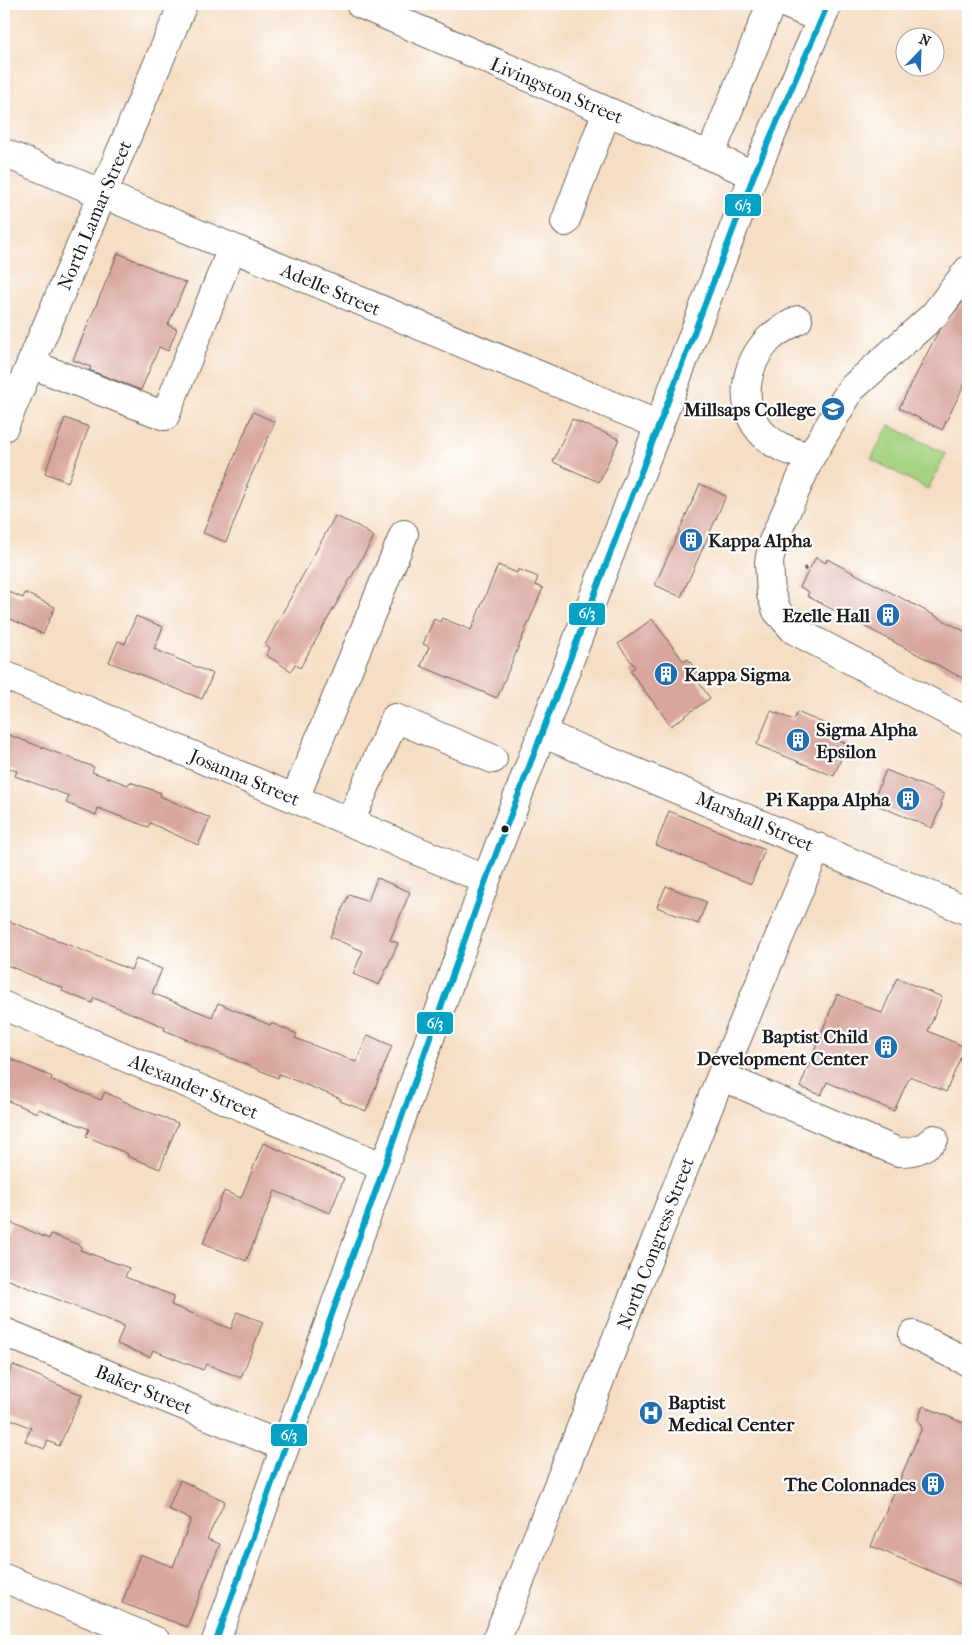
<svg xmlns="http://www.w3.org/2000/svg" width="972" height="1645" font-family="'IM FELL French Canon',serif">
<rect width="100%" height="100%" fill="#fff"/>
<filter id="ink" filterUnits="userSpaceOnUse"><feTurbulence type="fractalNoise" baseFrequency=".02" numOctaves="2"/><feDisplacementMap in="SourceGraphic" scale="10" xChannelSelector="R" yChannelSelector="G"/><feConvolveMatrix kernelMatrix="1 2 1 2 8 2 1 2 1" color-interpolation-filters="sRGB"/></filter>
<filter id="wash" filterUnits="userSpaceOnUse"><feTurbulence type="fractalNoise" baseFrequency=".0096" numOctaves="4" result="noise"/><feDisplacementMap in="SourceGraphic" scale="20" xChannelSelector="R" yChannelSelector="G"/><feGaussianBlur stdDeviation="1.12" result="paint"/><feColorMatrix in="noise" values="0 0 0 0 0 0 0 0 0 0 0 0 0 0 0 0 0 1.4 0 .05"/><feComposite in="paint" operator="in"/></filter>
<g filter="url(#wash)">
<rect width="100%" height="100%" fill="#f5dec4"/>
<path fill="#a3d280" stroke="#60774e" d="M 889,425 L 946,454 L 928,489 L 871,459 Z"/>
<g id="blocks">
<path fill="#d8a69d" d="M 118,253 L 186,283 L 168,325 L 177,329 L 168,351 L 159,347 L 141,390 L 89,370 L 91,367 L 73,360 Z
M 968,296 L 968,377 L 942,430 L 899,408 L 938,332 Z
M 253,412 L 275,422 L 246,487 L 248,487 L 226,542 L 203,533 Z
M 65,418 L 89,427 L 68,482 L 45,473 Z
M 572,419 L 619,439 L 599,482 L 553,462 Z
M 700,484 L 726,496 L 681,597 L 655,585 Z
M 335,516 L 358,526 L 374,537 L 300,668 L 295,664 L 291,671 L 266,655 L 270,648 L 265,645 Z
M 816,557 L 826,563 L 827,559 L 968,633 L 968,681 L 807,596 L 809,592 L 800,587 Z
M 498,565 L 517,573 L 518,569 L 538,577 L 535,585 L 543,588 L 497,698 L 421,666 L 429,647 L 423,644 L 434,619 L 440,622 L 442,618 L 471,630 Z
M 4,590 L 23,598 L 25,593 L 55,607 L 43,634 L 4,616 Z
M 136,616 L 163,627 L 154,649 L 213,674 L 202,699 L 109,662 L 118,641 L 125,644 Z
M 652,619 L 684,662 L 688,659 L 701,677 L 697,680 L 710,698 L 671,726 L 630,671 L 635,667 L 618,644 Z
M 771,711 L 794,720 L 797,712 L 830,726 L 826,736 L 847,744 L 834,776 L 757,745 Z
M 4,733 L 94,767 L 92,772 L 128,785 L 130,782 L 161,793 L 160,796 L 210,818 L 198,845 L 150,823 L 148,827 L 98,808 L 96,815 L 66,803 L 69,796 L 15,776 L 17,771 L 4,766 Z
M 886,770 L 944,794 L 940,803 L 942,804 L 932,828 L 872,803 Z
M 669,811 L 765,850 L 751,884 L 656,845 Z
M 377,878 L 410,892 L 390,940 L 398,943 L 379,985 L 353,974 L 363,951 L 330,937 L 349,894 L 368,901 Z
M 666,886 L 707,902 L 698,924 L 657,907 Z
M 4,919 L 131,970 L 136,959 L 162,969 L 152,993 L 212,1017 L 218,1003 L 270,1025 L 271,1023 L 297,1034 L 295,1038 L 356,1062 L 368,1035 L 392,1046 L 366,1111 L 340,1101 L 341,1099 L 279,1074 L 278,1078 L 164,1030 L 165,1027 L 94,998 L 92,1003 L 62,991 L 63,988 L 4,964 Z
M 897,978 L 942,997 L 928,1031 L 965,1047 L 946,1092 L 910,1076 L 894,1111 L 827,1082 L 821,1095 L 800,1087 L 837,994 L 882,1013 Z
M 4,1056 L 52,1077 L 51,1080 L 101,1100 L 105,1092 L 138,1108 L 178,1123 L 160,1169 L 127,1156 L 128,1154 L 86,1136 L 89,1129 L 39,1109 L 37,1113 L 4,1099 Z
M 263,1143 L 344,1178 L 330,1213 L 275,1191 L 246,1261 L 203,1243 L 224,1191 L 241,1198 Z
M 12,1223 L 49,1239 L 51,1234 L 82,1246 L 80,1250 L 129,1268 L 125,1277 L 174,1296 L 171,1305 L 231,1329 L 237,1312 L 263,1322 L 241,1378 L 206,1364 L 203,1370 L 153,1350 L 150,1357 L 117,1344 L 124,1326 L 4,1278 L 4,1241 Z
M 13,1365 L 82,1395 L 59,1446 L 48,1441 L 44,1449 L 25,1441 L 31,1428 L 4,1416 L 4,1385 Z
M 923,1406 L 968,1425 L 968,1587 L 871,1546 L 922,1428 L 918,1419 Z
M 180,1480 L 225,1501 L 207,1539 L 220,1544 L 187,1627 L 122,1603 L 140,1554 L 173,1567 L 191,1519 L 168,1509 Z"/>
</g>
</g>
<g filter="url(#ink)">
<use href="#blocks" fill-opacity="0" stroke="#686057" stroke-width="1"/>
<g fill="none" stroke-linecap="round" stroke-linejoin="round">
<g stroke="#686057" stroke-width="30">
<path id="minor" d="M 360,4 L 754,175
M 786,4 L 821,19
M 4,153 L 659,425
M 710,156 L 771,4
M 565,222 L 607,111
M 968,270 L 934,315 L 851,389 L 810,458 L 773,541 L 769,562 L 771,594 L 777,611 L 794,630 L 968,722
M 798,320 C 788,326 777,331 769,339 C 743,366 737,410 765,436 C 777,448 795,452 810,458
M 31,364 L 165,416 L 232,248
M 4,427 L 183,4
M 4,675 L 486,880
M 542,733 L 968,911
M 295,798 L 404,534
M 350,822 L 395,718 L 493,759
M 4,1006 L 384,1167
M 721,1076 L 898,1152 C 914,1152 922,1150 934,1139
M 4,1332 L 285,1447
M 913,1335 L 968,1362
M 4,1578 L 156,1641
M 216,1641 L 486,880 L 754,175 L 828,4
M 496,1641 L 721,1076 L 817,847"/>
</g>
<path stroke="#686057" stroke-width="3" stroke-dasharray="4 4" stroke-linecap="butt" d="M 804,567 L 807,573"/>
<use href="#minor" stroke="#fff" stroke-width="28"/>
<g stroke="#fff" stroke-width="10">
<path id="bus-1" d="M 216,1641 L 486,880 L 754,175 L 828,4"/>
</g>
<use href="#bus-1" stroke="#01a2c5" stroke-width="6"/>
</g>
</g>
<defs>
<g id="university-disc" transform="scale(1.25)"><circle r="9.5" fill="#1f6fb2" stroke="#fff"/><path d="M0-5L7-2L0 1L-7-2ZM-4 1L0 2.5L4 1V4Q0 6-4 4Z" fill="#fff"/></g>
<g id="building-disc" transform="scale(1.25)"><circle r="9.5" fill="#1f6fb2" stroke="#fff"/><path d="M-4-6H4V6H1V3H-1V6H-4ZM-2.5-4.3h1.7v1.8h-1.7ZM.8-4.3h1.7v1.8H.8ZM-2.5-1h1.7V.8h-1.7ZM.8-1h1.7V.8H.8Z" fill="#fff"/></g>
<g id="hospital-disc" transform="scale(1.25)"><circle r="9.5" fill="#1f6fb2" stroke="#fff"/><path d="M-5-5h3v3.5h4V-5h3V5h-3V1.5h-4V5h-3Z" fill="#fff"/></g>
</defs>
<g fill-rule="evenodd">
<use href="#university-disc" x="833" y="409"/>
<use href="#building-disc" x="691" y="540"/>
<use href="#building-disc" x="888" y="615"/>
<use href="#building-disc" x="666" y="674"/>
<use href="#building-disc" x="798" y="740"/>
<use href="#building-disc" x="908" y="799"/>
<use href="#building-disc" x="886" y="1047"/>
<use href="#hospital-disc" x="651" y="1413"/>
<use href="#building-disc" x="933" y="1484"/>
</g>
<circle fill="#1c1c1c" stroke="#fff" stroke-width="2" cx="505" cy="829" r="4.5"/>
<g text-anchor="middle" stroke-width="4.5" stroke-linejoin="round" paint-order="stroke">
<g font-size="19" fill="#1c1c1c" stroke="#fff">
<text transform="translate(557 90) rotate(23)" y="7">Livingston Street</text>
<text transform="translate(94 215) rotate(-67)" y="7">North Lamar Street</text>
<text transform="translate(331 289) rotate(23)" y="7">Adelle Street</text>
<text transform="translate(245 777) rotate(23)" y="7">Josanna Street</text>
<text transform="translate(755 821) rotate(23)" y="7">Marshall Street</text>
<text transform="translate(194 1086) rotate(23)" y="7">Alexander Street</text>
<text transform="translate(655 1243) rotate(-69)" y="7">North Congress Street</text>
<text transform="translate(144 1389) rotate(22)" y="7">Baker Street</text>
</g>
<g font-size="19" font-weight="bold" fill="#1c1c1c" stroke="#fff" text-anchor="end">
<text x="816" y="416">Millsaps College</text>
<text x="708" y="547" text-anchor="start">Kappa Alpha</text>
<text x="870" y="622">Ezelle Hall</text>
<text x="684" y="681" text-anchor="start">Kappa Sigma</text>
<text x="816" y="736" text-anchor="start">Sigma Alpha<tspan x="816" dy="22">Epsilon</tspan></text>
<text x="890" y="806">Pi Kappa Alpha</text>
<text x="868" y="1043">Baptist Child<tspan x="868" dy="22">Development Center</tspan></text>
<text x="668" y="1409" text-anchor="start">Baptist<tspan x="668" dy="22">Medical Center</tspan></text>
<text x="916" y="1491">The Colonnades</text>
</g>
</g>
<g stroke="#fff" stroke-width="2">
<rect x="724" y="193" width="38" height="24" rx="5" fill="#01a2c5"/>
<rect x="568" y="602" width="38" height="24" rx="5" fill="#01a2c5"/>
<rect x="416" y="1011" width="38" height="24" rx="5" fill="#01a2c5"/>
<rect x="270" y="1423" width="38" height="24" rx="5" fill="#01a2c5"/>
</g>
<g font-size="14" text-anchor="middle" font-weight="bold" fill="#fff">
<text x="743" y="210">6/3</text>
<text x="587" y="618">6/3</text>
<text x="435" y="1028">6/3</text>
<text x="289" y="1440">6/3</text>
</g>
<rect width="972" height="1645" fill="none" stroke="#fff" stroke-width="20"/>
<g transform="translate(920 52) rotate(23)"><circle r="24" fill="#ffffff" stroke="#a4a4a4"/>
<path d="M0-4L9 19L0 12L-9 19Z" fill="#1f6fb2"/>
<text y="-8" font-size="14" font-weight="bold" text-anchor="middle" fill="#1c1c1c">N</text>
</g>
</svg>
